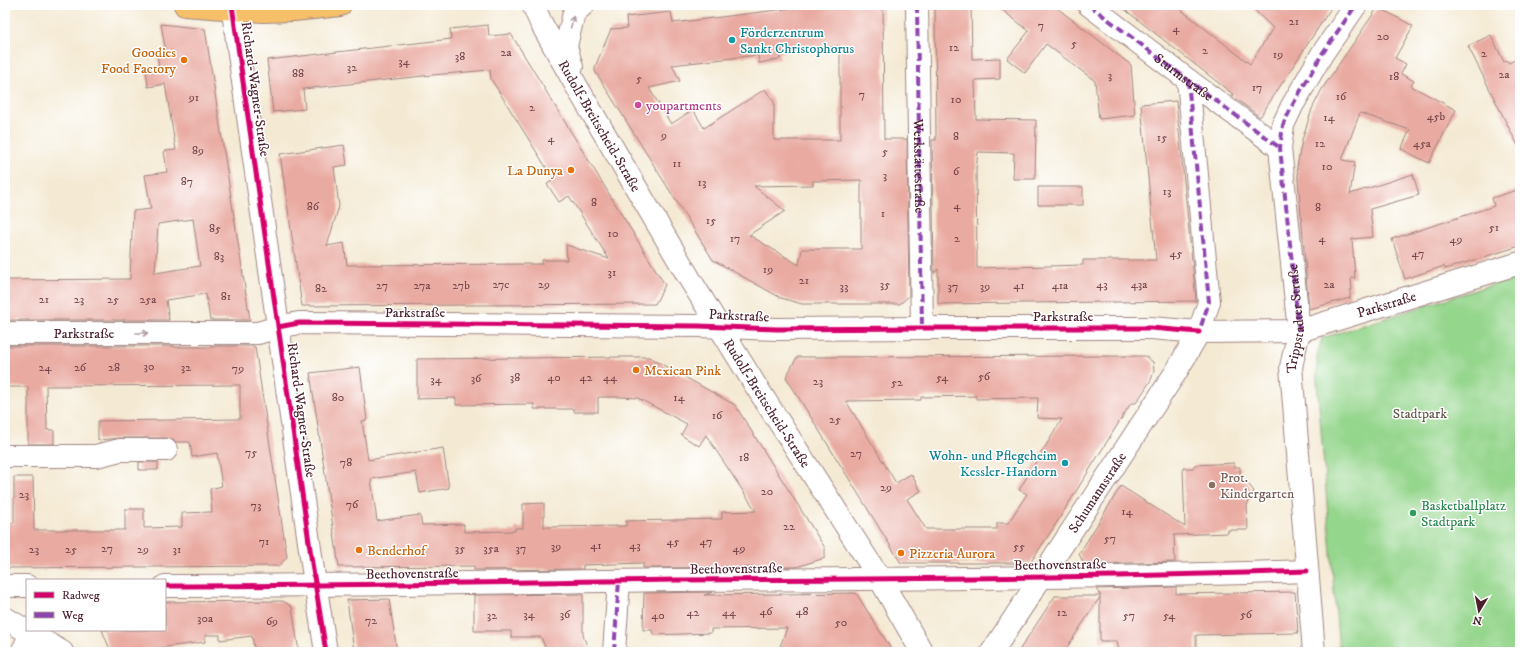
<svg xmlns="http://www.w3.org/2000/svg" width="1525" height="657" font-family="'IM FELL DW Pica',serif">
<rect width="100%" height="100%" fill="#fff"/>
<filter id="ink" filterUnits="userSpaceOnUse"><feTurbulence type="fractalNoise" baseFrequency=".025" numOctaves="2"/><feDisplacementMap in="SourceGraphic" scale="8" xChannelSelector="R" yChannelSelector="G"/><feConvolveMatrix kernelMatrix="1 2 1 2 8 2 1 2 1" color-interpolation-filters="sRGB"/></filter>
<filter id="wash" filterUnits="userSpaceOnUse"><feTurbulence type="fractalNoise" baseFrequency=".012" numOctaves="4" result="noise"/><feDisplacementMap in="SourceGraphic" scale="16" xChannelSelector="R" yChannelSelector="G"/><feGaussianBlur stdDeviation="0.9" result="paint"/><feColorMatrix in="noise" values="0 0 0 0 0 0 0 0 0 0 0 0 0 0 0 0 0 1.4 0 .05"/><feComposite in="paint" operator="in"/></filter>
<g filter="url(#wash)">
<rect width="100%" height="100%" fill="#f4ead4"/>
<path fill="#95d68d" stroke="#707a5c" d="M 1520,276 L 1520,652 L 1339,652 L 1317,381 L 1317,355 L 1322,338 Z"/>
<g id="blocks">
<path fill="#e9aaa1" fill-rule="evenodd" d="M 817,5 L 883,5 L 884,139 L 907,139 L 909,296 L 900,304 L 802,304 L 781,298 L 713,260 L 595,71 L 595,67 L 611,29 L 627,28 L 626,17 L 671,12 L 673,23 ZM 840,46 L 840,140 L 774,140 L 774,102 L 765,89 L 704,128 L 693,110 L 671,124 L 649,88 L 680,81 L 672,65 L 758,55 L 759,63 L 780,59 L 780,52 ZM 861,180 L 861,249 L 802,249 L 799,265 L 749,235 L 785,211 L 754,186 L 813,185 L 813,181 Z
M 935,5 L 971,5 L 972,59 L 1000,58 L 1000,79 L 975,80 L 976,119 L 1036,120 L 1035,179 L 1013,179 L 1014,153 L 978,152 L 976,170 L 977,268 L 1083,265 L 1083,260 L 1156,260 L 1141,104 L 1176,101 L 1196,301 L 938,304 L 938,269 L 934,273 L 932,140 L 936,140 Z
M 996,5 L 1053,5 L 1131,65 L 1135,115 L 1099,119 L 1095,81 L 1046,44 L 1025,73 L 1007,59 L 1029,31 Z
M 1119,5 L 1175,5 L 1250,64 L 1273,28 L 1249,5 L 1333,5 L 1260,117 L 1231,95 L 1234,95 Z
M 1378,7 L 1413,26 L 1395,58 L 1406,64 L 1401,74 L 1414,81 L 1411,86 L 1456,110 L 1429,163 L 1401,149 L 1410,130 L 1360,113 L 1342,160 L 1355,162 L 1350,194 L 1413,174 L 1419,195 L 1370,209 L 1373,237 L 1352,239 L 1355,278 L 1351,278 L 1352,290 L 1350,290 L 1350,298 L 1309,309 L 1297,167 L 1302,140 L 1312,109 L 1322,89 Z
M 161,24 L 205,29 L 250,320 L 210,320 L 206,294 L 166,300 L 169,320 L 5,320 L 5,280 L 130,279 L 133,211 L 151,209 L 145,175 L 167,172 L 164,151 L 176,150 L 165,84 L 148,87 L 146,68 L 159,66 L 157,54 L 166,53 ZM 193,219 L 200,266 L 155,273 L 158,224 Z
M 488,25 L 489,36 L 511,34 L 665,285 L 655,304 L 302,306 L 280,154 L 344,145 L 347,165 L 334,167 L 339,206 L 327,246 L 344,243 L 347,265 L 542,264 L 542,260 L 567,260 L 566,245 L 609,259 L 569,196 L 559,202 L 547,184 L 554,180 L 491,79 L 490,70 L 432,75 L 303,89 L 305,109 L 273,112 L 267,60 L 451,39 L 450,29 Z
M 1491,35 L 1504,62 L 1507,60 L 1509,63 L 1520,57 L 1520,150 L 1468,46 Z
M 1038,187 L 1083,187 L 1083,205 L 1038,205 Z
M 1520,189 L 1520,246 L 1445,269 L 1444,266 L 1405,279 L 1392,239 L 1494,206 L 1492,198 Z
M 5,346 L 174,346 L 174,347 L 214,347 L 214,346 L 253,346 L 255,347 L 287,557 L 279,566 L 5,568 L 5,523 L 14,523 L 14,477 L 33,477 L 34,530 L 125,530 L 125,509 L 144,509 L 144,528 L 182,527 L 182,513 L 212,512 L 210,489 L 222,486 L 217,453 L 192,457 L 190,442 L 175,442 L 172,439 L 166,438 L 120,438 L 110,439 L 98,440 L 98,421 L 240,419 L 240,385 L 46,386 L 47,430 L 54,430 L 54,444 L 28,444 L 28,387 L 5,387 Z
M 1145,356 L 1153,362 L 1154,371 L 1151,380 L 1136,403 L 1131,403 L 1052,530 L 1030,563 L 901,563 L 786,377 L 797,357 ZM 976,396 L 976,399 L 1038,398 L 1037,418 L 1062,419 L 1019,490 L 1027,494 L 1008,523 L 997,523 L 997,529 L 926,529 L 907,499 L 921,491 L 911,474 L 896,483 L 846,401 L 921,400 L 921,397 Z
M 622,357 L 649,357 L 735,405 L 825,548 L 825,558 L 796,567 L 643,568 L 643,563 L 583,565 L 583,569 L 474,570 L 474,566 L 339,567 L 310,373 L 360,367 L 367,420 L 362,421 L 368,460 L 443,448 L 449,488 L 420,493 L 416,472 L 371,479 L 377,521 L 420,515 L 422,525 L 464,524 L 464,532 L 515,531 L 515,528 L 523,528 L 523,504 L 544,503 L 544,527 L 626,526 L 626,521 L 722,519 L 722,512 L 756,511 L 706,435 L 699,446 L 681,435 L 687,424 L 638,398 L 622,397 L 598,397 L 598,412 L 574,412 L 574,409 L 534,409 L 534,404 L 456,405 L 456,398 L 417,399 L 417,359 Z
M 139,462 L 158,462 L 158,470 L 139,470 Z
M 1234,463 L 1234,467 L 1240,467 L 1240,481 L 1245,480 L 1254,491 L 1247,505 L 1248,530 L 1228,530 L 1228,533 L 1174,535 L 1175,562 L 1084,564 L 1079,554 L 1121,486 L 1185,527 L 1183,468 L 1194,468 L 1194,465 Z
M 1176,587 L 1176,594 L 1295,592 L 1298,633 L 1196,635 L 1196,652 L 1119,652 L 1117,641 L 1100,641 L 1100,597 L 1064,652 L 1018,652 L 1055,596 L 1101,596 L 1097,589 Z
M 713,592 L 704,595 L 856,593 L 893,652 L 778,652 L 787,628 L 711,629 L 711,633 L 653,635 L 652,630 L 643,630 L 644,593 Z
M 583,594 L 583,635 L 589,652 L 547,652 L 541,637 L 511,637 L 511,631 L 474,631 L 474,595 Z
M 389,599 L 397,652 L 354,652 L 347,600 Z
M 283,601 L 292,607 L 299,652 L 260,652 L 260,648 L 254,648 L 252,636 L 220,640 L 220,635 L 205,635 L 205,642 L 125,652 L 111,652 L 102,630 L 165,630 L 165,602 Z"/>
</g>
</g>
<g filter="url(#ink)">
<use href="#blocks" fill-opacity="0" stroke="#9f8480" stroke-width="1"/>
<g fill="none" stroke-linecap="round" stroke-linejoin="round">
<g stroke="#9f8480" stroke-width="24">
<g id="minor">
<path d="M 232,5 L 313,570 L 326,652"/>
<path id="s1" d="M 533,5 L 541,23 L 577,87 L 691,281 L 754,383 L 880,579 L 922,652"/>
<path d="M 917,5 L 922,328"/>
<path d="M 1089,5 L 1188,80 L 1280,148"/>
<path d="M 572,67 L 566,46 L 574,13 L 583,5"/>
<path id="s2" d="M 5,333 L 258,333 L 278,327 L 299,323 L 699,326 L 777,329 L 922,328 L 1151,328 L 1199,332 L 1299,331 L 1520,263"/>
<path d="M 5,456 L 96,456 L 120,450 L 166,450"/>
<path d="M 5,586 L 27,586"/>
<path d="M 165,586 C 335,586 505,582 676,580 C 886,579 1097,578 1307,571"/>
<path d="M 5,618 L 62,652"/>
<path d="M 22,652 L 31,634"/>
<path d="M 614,652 L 619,581"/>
<path id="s3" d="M 992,652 L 1176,372 L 1199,332 L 1209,302 L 1188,80"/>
<path id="s4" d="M 1314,652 L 1291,367 L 1299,331 L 1280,148 L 1283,125 L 1292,106 L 1322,54 L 1356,5"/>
</g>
</g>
<g stroke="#9f8480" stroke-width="24">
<path id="major" d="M 185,5 L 263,11 L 294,10 L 340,5"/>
</g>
<use href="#minor" stroke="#fff" stroke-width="22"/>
<use href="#major" stroke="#f6c06b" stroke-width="22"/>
<g stroke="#8e44ad" stroke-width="4" stroke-dasharray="8 4" stroke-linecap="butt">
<path id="s5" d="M 917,5 L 922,328"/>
<path id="s6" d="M 1089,5 L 1188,80 L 1280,148"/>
<path d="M 1188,80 L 1209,302 L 1199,332"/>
<path d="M 1299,331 L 1280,148 L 1283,125 L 1292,106 L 1322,54 L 1356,5"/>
<path d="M 614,652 L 619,581"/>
</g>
<g stroke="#fff" stroke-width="8">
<path id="cycleway" d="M 232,5 L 313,570 L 326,652
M 278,327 L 299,323 L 699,326 L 777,329 L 922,328 L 1151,328 L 1199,332
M 165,586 C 335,586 505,582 676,580 C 886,579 1097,578 1307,571"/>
</g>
<use href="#cycleway" stroke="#d6006c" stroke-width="5"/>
</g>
<defs><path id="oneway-shaft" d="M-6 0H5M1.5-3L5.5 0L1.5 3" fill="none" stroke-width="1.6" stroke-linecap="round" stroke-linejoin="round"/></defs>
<g stroke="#ae9aa0">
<use href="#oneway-shaft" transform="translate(572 22) rotate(-77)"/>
<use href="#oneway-shaft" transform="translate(142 333)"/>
</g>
</g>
<g fill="#0f9aa8" stroke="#fff" stroke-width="1.5">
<circle cx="732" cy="40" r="4"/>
<circle cx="1065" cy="463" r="4"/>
</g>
<g fill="#e8710a" stroke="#fff" stroke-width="1.5">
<circle cx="184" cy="60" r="4"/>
<circle cx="571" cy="170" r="4"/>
<circle cx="636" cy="370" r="4"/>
<circle cx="359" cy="550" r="4"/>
<circle cx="901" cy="553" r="4"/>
</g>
<circle fill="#d1479c" stroke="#fff" stroke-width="1.5" cx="638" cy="105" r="4"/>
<circle fill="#8d6e63" stroke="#fff" stroke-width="1.5" cx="1212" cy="485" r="4"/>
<circle fill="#2e9e5b" stroke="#fff" stroke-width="1.5" cx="1413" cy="513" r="4"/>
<g text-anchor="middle" stroke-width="3" stroke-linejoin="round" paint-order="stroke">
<g font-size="12" fill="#724248">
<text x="1294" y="25">21</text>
<text x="1041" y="29">7</text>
<text x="1176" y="32">4</text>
<text x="1383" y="40">20</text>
<text x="1074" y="47">5</text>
<text x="954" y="51">12</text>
<text x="1205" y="54">2</text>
<text x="506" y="56">2a</text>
<text x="1484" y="57">2</text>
<text x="1278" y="58">19</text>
<text x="460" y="60">38</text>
<text x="404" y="65">34</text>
<text x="352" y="71">32</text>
<text x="298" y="77">88</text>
<text x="1504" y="78">2a</text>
<text x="1110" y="79">3</text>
<text x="1394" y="80">18</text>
<text x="639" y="82">5</text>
<text x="1257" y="91">17</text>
<text x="862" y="98">7</text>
<text x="1341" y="100">16</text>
<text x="194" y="101">91</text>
<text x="956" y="103">10</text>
<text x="532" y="111">2</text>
<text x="1436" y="120">45b</text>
<text x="1329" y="121">14</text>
<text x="664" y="139">9</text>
<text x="956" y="140">8</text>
<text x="1162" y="141">15</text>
<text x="551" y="142">4</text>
<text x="1320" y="147">12</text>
<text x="1422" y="147">45a</text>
<text x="198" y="154">89</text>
<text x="885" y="155">5</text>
<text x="677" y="167">11</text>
<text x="1327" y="170">10</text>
<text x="956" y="175">6</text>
<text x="885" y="179">3</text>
<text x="187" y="185">87</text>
<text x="702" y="186">13</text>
<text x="1167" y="195">13</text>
<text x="594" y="206">8</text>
<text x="957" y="209">4</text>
<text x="313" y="210">86</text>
<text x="1318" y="211">8</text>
<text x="883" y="217">1</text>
<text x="711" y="224">15</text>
<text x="1494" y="231">51</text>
<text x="215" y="232">85</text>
<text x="613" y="237">10</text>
<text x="735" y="242">17</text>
<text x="957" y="242">2</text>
<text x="1322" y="242">4</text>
<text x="1456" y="243">49</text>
<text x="1176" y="257">45</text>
<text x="1418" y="257">47</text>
<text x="219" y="260">83</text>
<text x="768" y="273">19</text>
<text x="612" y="276">31</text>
<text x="804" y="284">21</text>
<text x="501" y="288">27c</text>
<text x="544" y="288">29</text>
<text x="885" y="288">35</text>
<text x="1102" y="288">43</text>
<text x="1139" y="288">43a</text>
<text x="1329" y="288">2a</text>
<text x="382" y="289">27</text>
<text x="422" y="289">27a</text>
<text x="461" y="289">27b</text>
<text x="1019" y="289">41</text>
<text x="1060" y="289">41a</text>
<text x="844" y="290">33</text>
<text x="953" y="290">37</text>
<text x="985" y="290">39</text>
<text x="321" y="292">82</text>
<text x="226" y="300">81</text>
<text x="44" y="303">21</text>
<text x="79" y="303">23</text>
<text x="113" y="303">25</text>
<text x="148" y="303">25a</text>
<text x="149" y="370">30</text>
<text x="45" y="371">24</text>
<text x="80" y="371">26</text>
<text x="114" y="371">28</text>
<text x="186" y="371">32</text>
<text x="238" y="372">79</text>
<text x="984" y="380">56</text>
<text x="515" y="381">38</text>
<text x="554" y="381">40</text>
<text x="586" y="381">42</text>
<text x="610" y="381">44</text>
<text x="942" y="381">54</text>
<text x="476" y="382">36</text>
<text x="436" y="383">34</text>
<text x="818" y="385">23</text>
<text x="897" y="386">52</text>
<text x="338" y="401">80</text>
<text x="679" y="401">14</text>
<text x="717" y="419">16</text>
<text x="835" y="423">25</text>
<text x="251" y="456">75</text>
<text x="856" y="457">27</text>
<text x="744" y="461">18</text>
<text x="346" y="466">78</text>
<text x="886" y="491">29</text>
<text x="767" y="495">20</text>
<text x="24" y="498">23</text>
<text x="352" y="508">76</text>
<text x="256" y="509">73</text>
<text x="1127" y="515">14</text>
<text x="789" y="530">22</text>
<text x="1110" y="542">57</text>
<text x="264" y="545">71</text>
<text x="673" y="545">45</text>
<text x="706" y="545">47</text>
<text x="596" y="549">41</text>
<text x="635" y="549">43</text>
<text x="556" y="550">39</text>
<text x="1019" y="550">55</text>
<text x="107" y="552">27</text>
<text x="460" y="552">35</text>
<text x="491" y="552">35a</text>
<text x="521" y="552">37</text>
<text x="739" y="552">49</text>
<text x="34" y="553">23</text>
<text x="71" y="553">25</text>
<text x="143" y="553">29</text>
<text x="177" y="553">31</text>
<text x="766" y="615">46</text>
<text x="802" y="615">48</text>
<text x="693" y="616">42</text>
<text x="729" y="616">44</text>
<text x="1062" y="616">12</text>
<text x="529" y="618">34</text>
<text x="565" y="618">36</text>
<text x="1246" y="618">56</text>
<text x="492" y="619">32</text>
<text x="658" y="619">40</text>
<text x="1129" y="619">57</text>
<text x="1169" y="619">54</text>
<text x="205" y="622">30a</text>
<text x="371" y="624">72</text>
<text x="272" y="625">69</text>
<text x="841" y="626">50</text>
</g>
<g font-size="14" fill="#0d838f" stroke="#fff" text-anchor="start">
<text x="740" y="37">Förderzentrum<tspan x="740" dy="16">Sankt Christophorus</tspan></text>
<text x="1057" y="460" text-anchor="end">Wohn- und Pflegeheim<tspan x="1057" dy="16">Kessler-Handorn</tspan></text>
</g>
<g font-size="14" fill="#c56008" stroke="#fff" text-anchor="start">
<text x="176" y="57" text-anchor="end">Goodies<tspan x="176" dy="16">Food Factory</tspan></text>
<text x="563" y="175" text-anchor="end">La Dunya</text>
<text x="644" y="375">Mexican Pink</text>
<text x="367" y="555">Benderhof</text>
<text x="909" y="558">Pizzeria Aurora</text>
</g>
<g font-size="14" fill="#4a1f2b" stroke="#fff">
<text dy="5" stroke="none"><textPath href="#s6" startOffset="119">Sturmstraße</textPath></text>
<text transform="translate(256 89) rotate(82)" y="5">Richard-Wagner-Straße</text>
<text dy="5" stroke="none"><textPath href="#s1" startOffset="138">Rudolf-Breitscheid-Straße</textPath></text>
<text dy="5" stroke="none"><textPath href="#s5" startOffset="161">Werkstättestraße</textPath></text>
<text dy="5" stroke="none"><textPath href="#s2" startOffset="1387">Parkstraße</textPath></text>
<text x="415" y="317">Parkstraße</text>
<text transform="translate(739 315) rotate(3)" y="5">Parkstraße</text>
<text x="1063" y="321">Parkstraße</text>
<text dy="5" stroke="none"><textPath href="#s4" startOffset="335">Trippstadter Straße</textPath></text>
<text dy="5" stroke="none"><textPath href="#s2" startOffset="79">Parkstraße</textPath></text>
<text dy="5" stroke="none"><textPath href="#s1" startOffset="462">Rudolf-Breitscheid-Straße</textPath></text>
<text transform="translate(302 410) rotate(82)" y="5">Richard-Wagner-Straße</text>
<text dy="5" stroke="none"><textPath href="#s3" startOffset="191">Schumannstraße</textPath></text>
<text transform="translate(1060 564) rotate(-1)" y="5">Beethovenstraße</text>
<text transform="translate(736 568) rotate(-1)" y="5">Beethovenstraße</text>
<text transform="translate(412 573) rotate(-1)" y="5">Beethovenstraße</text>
</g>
<g font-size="14" fill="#b23c85" stroke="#fff" text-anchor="start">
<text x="646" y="110">youpartments</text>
</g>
<g font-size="14" fill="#605648" stroke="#fff">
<text x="1420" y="418">Stadtpark</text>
</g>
<g font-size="14" fill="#785e54" stroke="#fff" text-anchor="start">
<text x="1220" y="482">Prot.<tspan x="1220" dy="16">Kindergarten</tspan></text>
</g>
<g font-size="14" fill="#27864d" stroke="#fff" text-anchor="start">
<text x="1421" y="510">Basketballplatz<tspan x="1421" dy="16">Stadtpark</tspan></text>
</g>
</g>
<rect width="1525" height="657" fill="none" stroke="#fff" stroke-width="20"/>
<rect x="26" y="579" width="140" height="52" fill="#ffffff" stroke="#b7a5aa"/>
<rect x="34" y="592" width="20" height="6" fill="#d6006c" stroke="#b7a5aa"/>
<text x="62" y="599" font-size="12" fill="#4a1f2b">Radweg</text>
<rect x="34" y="612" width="20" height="6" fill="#8e44ad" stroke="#b7a5aa"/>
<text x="62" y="619" font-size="12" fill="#4a1f2b">Weg</text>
<g transform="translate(1479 611) rotate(190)" stroke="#ffffff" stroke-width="3" paint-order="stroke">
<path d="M0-3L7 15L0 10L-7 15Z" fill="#4a1f2b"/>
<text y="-6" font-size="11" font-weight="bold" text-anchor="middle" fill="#4a1f2b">N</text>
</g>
</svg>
